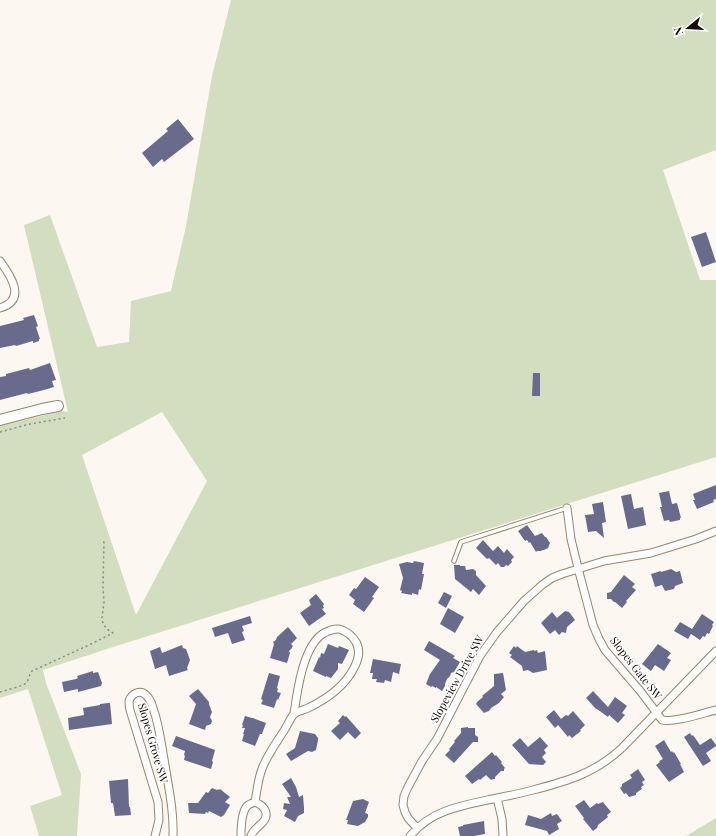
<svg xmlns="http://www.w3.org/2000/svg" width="716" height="836" font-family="'Playfair Display',serif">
<rect width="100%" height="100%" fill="#fcf7f1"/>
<path fill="#d3ddbf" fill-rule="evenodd" d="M 231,0 L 716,0 L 716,150 L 663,170 L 700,280 L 716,280 L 716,457 L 110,648 L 43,670 L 46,683 L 81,774 L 77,836 L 39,836 L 30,806 L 62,795 L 28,689 L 0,698 L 0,426 L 61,411 L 68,412 L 24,225 L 50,215 L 97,347 L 129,342 L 131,301 L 171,291 L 186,226 L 212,76 ZM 162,412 L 207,481 L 136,615 L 82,455 Z
M 716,818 L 716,836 L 686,836 Z"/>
<path fill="#696b8c" d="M 178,119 L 194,139 L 164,162 L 162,159 L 153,167 L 142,153 L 168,131 L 166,129 Z
M 706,232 L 716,262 L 702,267 L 691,237 Z
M 34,315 L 38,326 L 36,327 L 40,339 L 39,339 L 39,341 L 33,343 L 33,341 L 16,346 L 15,345 L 0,348 L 0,326 L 24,320 L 23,318 Z
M 50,363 L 56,380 L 52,381 L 54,387 L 44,390 L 28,394 L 27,393 L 0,400 L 0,377 L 6,376 L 6,374 L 29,368 L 30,370 Z
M 533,373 L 540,373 L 540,396 L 532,396 Z
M 716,485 L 716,499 L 713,500 L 714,502 L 697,509 L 693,500 L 695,500 L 693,494 Z
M 669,491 L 672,504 L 677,503 L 681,518 L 680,518 L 680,520 L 670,522 L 669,520 L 664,521 L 660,507 L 662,507 L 659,493 Z
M 631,494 L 634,509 L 643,507 L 646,525 L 628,529 L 621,496 Z
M 603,502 L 606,522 L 602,523 L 604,538 L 596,531 L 588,532 L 585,515 L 594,514 L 592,504 Z
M 527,525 L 535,536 L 542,533 L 545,537 L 546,537 L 550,543 L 548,548 L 544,550 L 543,550 L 541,551 L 537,551 L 536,552 L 530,542 L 529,543 L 527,540 L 525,541 L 518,531 Z
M 483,540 L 493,551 L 498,546 L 504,553 L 507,549 L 514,557 L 511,560 L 512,562 L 508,566 L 506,565 L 504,567 L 501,567 L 498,563 L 496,565 L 489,558 L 487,559 L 476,548 Z
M 414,561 L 424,563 L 422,574 L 424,574 L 421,590 L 419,589 L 418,595 L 412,593 L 412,595 L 401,593 L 402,591 L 400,590 L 403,578 L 399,564 L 407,562 L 413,563 Z
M 454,565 L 460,565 L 460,566 L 465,566 L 466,570 L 473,569 L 476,571 L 476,575 L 486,586 L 479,595 L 473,589 L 471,592 L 455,579 Z
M 671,569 L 676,572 L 680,571 L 683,583 L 675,586 L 674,589 L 665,591 L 662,585 L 655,587 L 651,574 L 661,571 L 661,572 Z
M 624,575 L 635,584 L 632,587 L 636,590 L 626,601 L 627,602 L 622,608 L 615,602 L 614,602 L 611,599 L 607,599 L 607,593 L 611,592 Z
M 365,577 L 379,587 L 372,597 L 374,598 L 364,612 L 353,604 L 355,600 L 349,595 L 354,588 L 356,589 Z
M 444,592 L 452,596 L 446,608 L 438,603 Z
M 316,594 L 324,604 L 323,606 L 324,608 L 322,609 L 326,614 L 309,626 L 300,613 L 311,605 L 309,600 Z
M 448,608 L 464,617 L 455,633 L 440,624 Z
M 565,611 L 569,612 L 575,620 L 567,627 L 566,633 L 562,632 L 559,635 L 555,630 L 550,634 L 541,623 L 552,612 L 557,618 Z
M 702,614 L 714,622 L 712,625 L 713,626 L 709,634 L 707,633 L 705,637 L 703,636 L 700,640 L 691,634 L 688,639 L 674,631 L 680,622 L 692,629 Z
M 250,616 L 252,623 L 242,626 L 244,631 L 242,632 L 245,640 L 232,644 L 228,633 L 215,637 L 212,628 Z
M 288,627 L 297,638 L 291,644 L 293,646 L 292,647 L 292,648 L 289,651 L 290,653 L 287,663 L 270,658 L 274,644 L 273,642 L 276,640 L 277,637 Z
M 429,641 L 455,656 L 453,658 L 460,662 L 454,672 L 451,673 L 450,676 L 447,679 L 445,684 L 445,686 L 442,691 L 436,687 L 436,688 L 432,686 L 431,687 L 426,684 L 430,674 L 440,660 L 424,650 Z
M 328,644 L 338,648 L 339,646 L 349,650 L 342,664 L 338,663 L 338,669 L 331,678 L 326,676 L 326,677 L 313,671 L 319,657 L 320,658 L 321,653 L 324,654 Z
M 658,644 L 671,653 L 667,658 L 671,660 L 664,671 L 655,665 L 651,671 L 642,664 Z
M 182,645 L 183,648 L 186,649 L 190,660 L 187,668 L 188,670 L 169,676 L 166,665 L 155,669 L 150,651 L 160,647 L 162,653 Z
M 514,646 L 516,648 L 517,646 L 525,652 L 534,650 L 534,651 L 537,650 L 538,653 L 545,651 L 547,670 L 533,673 L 528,670 L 523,671 L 522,666 L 510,657 L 512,655 L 509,653 Z
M 373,659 L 401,664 L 399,674 L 393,672 L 391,682 L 385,680 L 384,683 L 376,682 L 377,679 L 372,679 L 373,673 L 370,673 Z
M 93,671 L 93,673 L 98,672 L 102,683 L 101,686 L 78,692 L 78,689 L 64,692 L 62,682 L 76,679 L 78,678 L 77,676 Z
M 269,673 L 280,676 L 277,688 L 278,689 L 277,692 L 281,693 L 278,700 L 277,699 L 274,708 L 261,704 L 263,700 L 261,699 Z
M 503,673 L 506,690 L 501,694 L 504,697 L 499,703 L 491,708 L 489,711 L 486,712 L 484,713 L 476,704 L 477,702 L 483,697 L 482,696 L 494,686 L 494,674 Z
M 198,689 L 209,702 L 209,704 L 212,712 L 210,717 L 212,721 L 211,724 L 206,726 L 205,730 L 189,724 L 196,704 L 189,696 Z
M 593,691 L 608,707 L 615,697 L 627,706 L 622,713 L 625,715 L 618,723 L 609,715 L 608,717 L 597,709 L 596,709 L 586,698 Z
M 108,703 L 110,703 L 112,724 L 69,730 L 68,718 L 84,715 L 83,708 L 100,705 L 100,704 Z
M 554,710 L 561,719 L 566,715 L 568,716 L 573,711 L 585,725 L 580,730 L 581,731 L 572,738 L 569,735 L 568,737 L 558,725 L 555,728 L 546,717 Z
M 343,715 L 345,717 L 346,716 L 361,733 L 355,739 L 348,732 L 340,740 L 331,731 L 340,723 L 338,721 Z
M 245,716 L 252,718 L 253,718 L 266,723 L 262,734 L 260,734 L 255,746 L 242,741 L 244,734 L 243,734 L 245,728 L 242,728 L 243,725 L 242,725 Z
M 468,727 L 468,728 L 475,728 L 475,735 L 478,737 L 478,742 L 473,742 L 454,763 L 445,755 L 450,750 L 449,749 L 455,742 L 454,741 L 461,733 L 461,728 Z
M 300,731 L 315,734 L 318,738 L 318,740 L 316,750 L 312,752 L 308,751 L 291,761 L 286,754 L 295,748 Z
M 690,733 L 692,736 L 693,735 L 700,745 L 711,738 L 716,745 L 716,746 L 706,753 L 711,761 L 703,766 L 684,737 Z
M 176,736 L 215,750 L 212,761 L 213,762 L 211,769 L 184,760 L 185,756 L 184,755 L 185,751 L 172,746 Z
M 540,737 L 548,746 L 544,750 L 546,753 L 542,757 L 546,762 L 543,765 L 529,764 L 512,745 L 520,738 L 528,747 Z
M 664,740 L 671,752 L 672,751 L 673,753 L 674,752 L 681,764 L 680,764 L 684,772 L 669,782 L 656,765 L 660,762 L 659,761 L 663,759 L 655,746 Z
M 492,752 L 495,756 L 496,755 L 502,762 L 501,763 L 505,768 L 504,769 L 504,771 L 501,771 L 495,777 L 495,779 L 493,779 L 491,780 L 486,775 L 480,780 L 479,779 L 472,784 L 465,776 Z
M 638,769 L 645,780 L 642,782 L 644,785 L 641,787 L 642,789 L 636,793 L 636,795 L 629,797 L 626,793 L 624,794 L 620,788 L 622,786 L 622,784 L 632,778 L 630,775 Z
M 291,778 L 296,787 L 299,797 L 303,795 L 304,808 L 304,813 L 298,816 L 295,822 L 284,816 L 287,810 L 283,809 L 284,803 L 290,804 L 287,797 L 291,797 L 282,784 Z
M 128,779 L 129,807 L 130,807 L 131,815 L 115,816 L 113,803 L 111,803 L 109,781 Z
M 212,788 L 217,790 L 218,789 L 219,790 L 220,789 L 230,797 L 225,802 L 230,805 L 224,815 L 221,817 L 209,811 L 208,813 L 206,812 L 205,814 L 189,813 L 188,803 L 198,803 L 206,792 L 208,793 Z
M 363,799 L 369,802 L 365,813 L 368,814 L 368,817 L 365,822 L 358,826 L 347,824 L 348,820 L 346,820 L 353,801 Z
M 584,800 L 590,808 L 597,803 L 598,804 L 603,802 L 611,812 L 607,815 L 608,817 L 598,825 L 597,828 L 593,831 L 583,819 L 584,818 L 575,806 Z
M 551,813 L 552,816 L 557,814 L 562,821 L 557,824 L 559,829 L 549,835 L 547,831 L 525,825 L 528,815 L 541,819 Z
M 484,821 L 485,834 L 474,836 L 460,836 L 458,827 L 463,826 L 463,825 Z"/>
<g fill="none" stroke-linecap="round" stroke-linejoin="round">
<g stroke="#9a846b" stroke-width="5.5">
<path id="lane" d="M 454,561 L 461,542 L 567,508"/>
</g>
<g stroke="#9a846b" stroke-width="9">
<path id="street" d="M 0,261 C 11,276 27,300 0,308
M 567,508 L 571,539 L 578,568 L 593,625 L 599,639 L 605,650 L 641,692 L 662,720 C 674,723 703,713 716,710
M 497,798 L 502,819 L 503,836
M 255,802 C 257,791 258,779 262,769 C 267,755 277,742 285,729 C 287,726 291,717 294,714 C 298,711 304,710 308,708 C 327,699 346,685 355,666 C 361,654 360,643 349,634 C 346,632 342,629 338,629 C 333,629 328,631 324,633 C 303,645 297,692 294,714
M 417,828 L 408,818 L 405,812 L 403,805 L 404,796 L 408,787 L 422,761 L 437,739 L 480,656 L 497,632 L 524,601 L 542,585 L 552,578 L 562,574 L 604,561 L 651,553 L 696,539 L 716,531
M 155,836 L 159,820 L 158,802 L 130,710 C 129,707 129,704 129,701 C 131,694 140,689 146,695 C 149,698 152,704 153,708 C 159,724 161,742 164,759 C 168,785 174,810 173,836
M 241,836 C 241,828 241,813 247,806 C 249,804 252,803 255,802 C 265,806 271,815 261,824 C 257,828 253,830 251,836
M 410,836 C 432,809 465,805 497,798 C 509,796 521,793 533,790 C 568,781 595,773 622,748 L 716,651"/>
</g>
<g stroke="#9a846b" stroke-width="12">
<path id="secondary" d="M 0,420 L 42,409 L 58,406"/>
</g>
<path stroke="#8e8882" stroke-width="1.5" stroke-dasharray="2 3" stroke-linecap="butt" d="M 0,432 L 30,424 L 65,418
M 0,692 C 6,690 21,687 26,683 C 29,680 29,674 32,671 L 89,645 L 113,633 L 107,629 L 103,624 L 102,618 L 104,602 L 103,587 L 104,540"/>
<use href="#lane" stroke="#fff" stroke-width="3.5"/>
<use href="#street" stroke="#fff" stroke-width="7"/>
<use href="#secondary" stroke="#fff" stroke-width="10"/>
</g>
<g text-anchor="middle" stroke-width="3.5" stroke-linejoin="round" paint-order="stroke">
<g font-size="11" fill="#110903" stroke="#fff">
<text transform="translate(636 668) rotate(52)" y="4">Slopes Gate SW</text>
<text transform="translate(457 679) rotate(-61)" y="4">Slopeview Drive SW</text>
<text transform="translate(153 743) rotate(74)" y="4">Slopes Grove SW</text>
</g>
</g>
<g transform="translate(688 28) rotate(252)" stroke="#ffffff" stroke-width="3" paint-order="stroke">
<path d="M0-3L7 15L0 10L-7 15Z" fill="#110903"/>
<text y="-6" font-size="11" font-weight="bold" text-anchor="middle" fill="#110903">N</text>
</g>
</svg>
